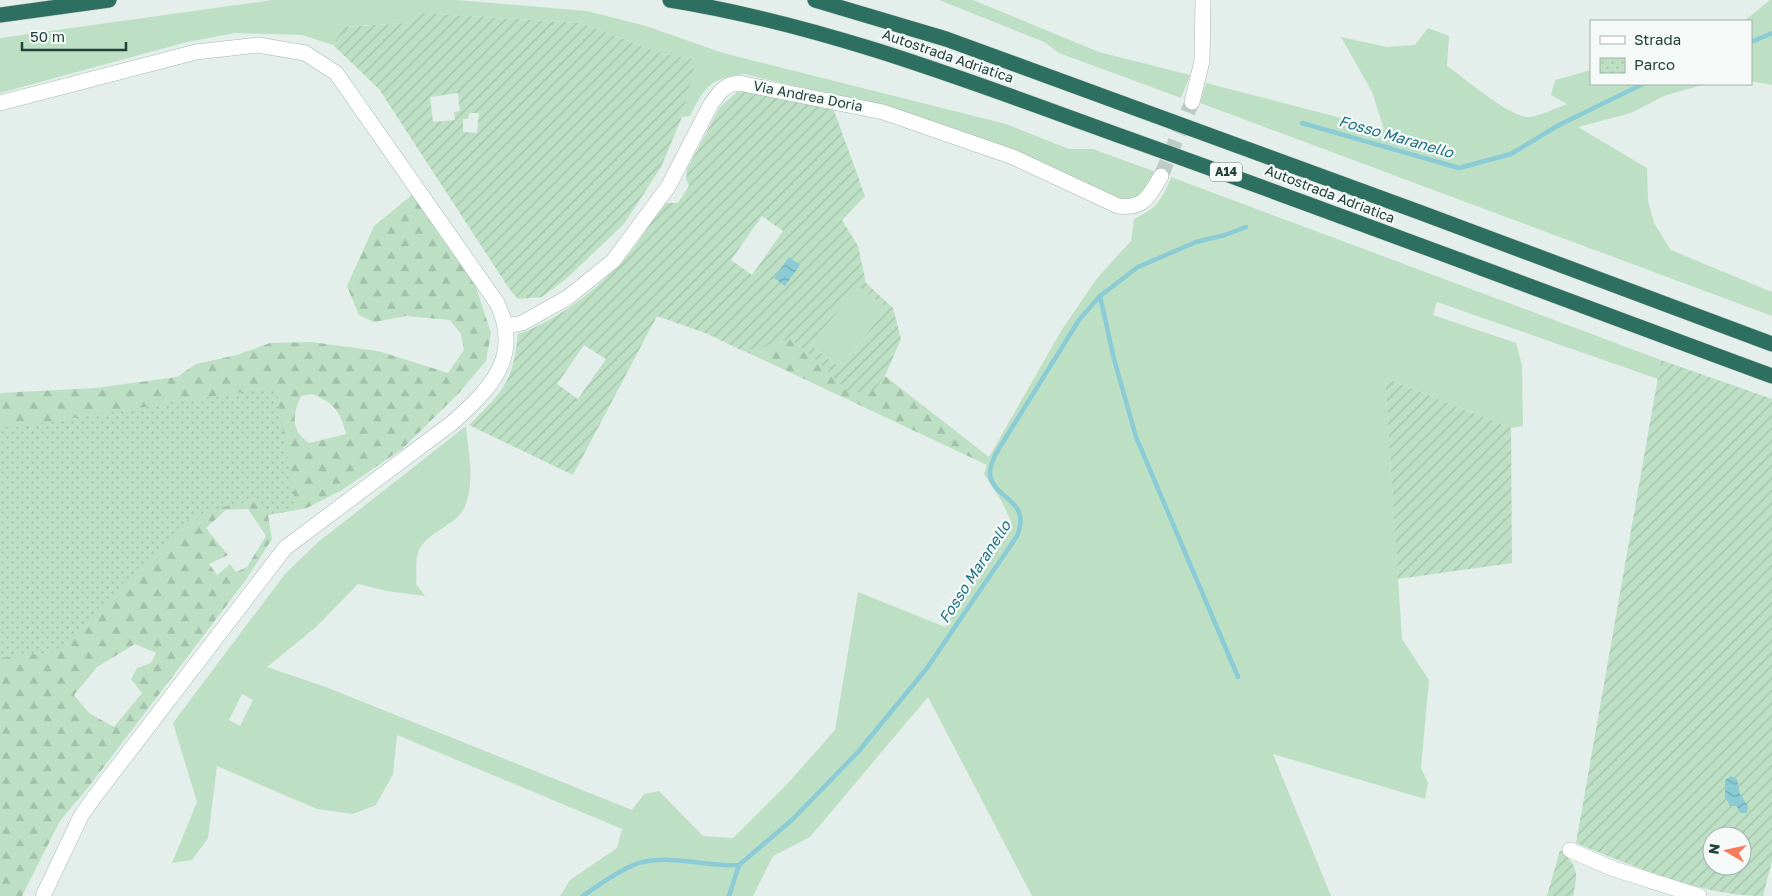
<svg xmlns="http://www.w3.org/2000/svg" width="1772" height="896" font-family="'Golos Text',sans-serif">
<defs>
<pattern id="forest-firs" width="22" height="20" patternUnits="userSpaceOnUse" patternTransform="scale(1.25)"><rect width="22" height="20" fill="#bde0c5"/><path d="M5 1l3.5 6h-7zM16 11l3.5 6h-7z" fill="#a2c1aa"/></pattern>
<pattern id="park-dots" width="8" height="8" patternUnits="userSpaceOnUse" patternTransform="scale(1.25)"><rect width="8" height="8" fill="#bde0c5"/><path d="M2 2h.1M6 6h.1" fill="none" stroke="#a2c1aa" stroke-width="1.8" stroke-linecap="round"/></pattern>
<pattern id="garden-furrows" width="10" height="10" patternUnits="userSpaceOnUse" patternTransform="scale(1.25)"><rect width="10" height="10" fill="#bde0c5"/><path d="M-1 1l2-2M0 10L10 0M9 11l2-2" fill="none" stroke="#a2c1aa"/></pattern>
<pattern id="water-waves" width="16" height="10" patternUnits="userSpaceOnUse" patternTransform="scale(1.25)"><rect width="16" height="10" fill="#8acbd5"/><path d="M0 5q4-4 8 0t8 0" fill="none" stroke="#70a6ae"/></pattern>
</defs>
<rect width="100%" height="100%" fill="#e4eeea"/>
<path fill="#bde0c5" fill-rule="evenodd" d="M 273,0 L 457,0 L 587,11 L 646,26 L 723,53 L 1006,124 L 1069,149 L 1093,149 L 1156,172 C 1144,191 1142,200 1118,199 L 883,107 L 744,74 C 711,78 705,86 690,116 L 682,117 L 695,60 L 664,54 L 580,23 L 420,13 L 407,23 L 343,27 L 333,45 L 302,35 L 235,33 L 187,42 L 0,93 L 0,38 Z
M 939,0 L 973,0 L 1099,52 L 1190,75 L 1181,98 L 1059,53 L 1044,42 Z
M 1770,0 L 1772,0 L 1772,85 L 1751,81 L 1751,21 L 1744,21 Z
M 1428,28 L 1449,36 L 1447,66 C 1465,78 1511,119 1530,117 C 1542,115 1556,108 1567,104 L 1551,95 L 1555,80 L 1591,70 L 1591,84 L 1705,84 L 1664,96 L 1631,113 L 1578,127 L 1647,168 L 1648,201 L 1654,223 L 1671,250 L 1772,292 L 1772,316 L 1200,103 L 1206,83 L 1384,129 L 1372,92 L 1341,37 L 1387,47 L 1415,45 Z
M 1171,177 L 1661,360 L 1658,379 L 1437,302 L 1433,315 L 1516,343 L 1522,365 L 1523,426 L 1511,428 L 1385,378 L 1402,639 L 1429,680 L 1421,768 L 1428,783 L 1425,799 L 1273,754 L 1331,896 L 1032,896 L 928,697 L 810,837 L 773,856 L 753,896 L 560,896 L 570,880 L 617,848 L 622,829 L 397,735 L 393,774 L 376,805 L 353,814 L 317,809 L 217,766 L 208,838 L 192,860 L 172,863 L 197,802 L 173,723 L 285,574 L 317,543 L 466,426 C 468,451 475,479 466,504 C 458,527 426,530 418,553 C 415,561 417,575 416,584 L 425,596 L 387,591 L 358,584 L 316,627 L 267,667 L 326,687 L 632,810 L 644,794 L 659,791 L 703,836 L 733,838 L 789,782 L 835,730 L 858,592 L 945,627 L 1011,521 L 1002,502 L 984,474 L 989,457 L 1061,331 L 1098,277 L 1131,241 L 1134,219 C 1157,208 1162,200 1171,177 ZM 242,694 L 253,700 L 240,726 L 229,720 Z
M 858,285 L 887,308 L 840,368 L 811,345 Z"/>
<path fill="url(#forest-firs)" fill-rule="evenodd" d="M 412,195 L 475,284 L 491,333 L 486,361 L 459,393 L 402,449 L 342,490 L 307,508 L 268,515 L 272,539 L 245,581 L 87,789 L 60,821 L 22,896 L 0,896 L 0,393 L 95,388 L 177,377 L 196,364 L 237,355 L 270,343 L 311,342 L 378,351 L 448,373 L 464,350 L 461,334 L 450,320 L 406,316 L 374,322 L 359,315 L 347,286 L 374,226 ZM 313,394 C 335,404 340,411 346,434 L 309,443 C 291,431 292,416 301,396 ZM 248,509 L 266,536 L 247,567 L 236,572 L 230,564 L 217,575 L 209,564 L 228,555 L 206,528 L 226,510 ZM 135,644 L 156,653 L 151,663 L 137,668 L 131,679 L 142,693 L 114,727 L 89,713 L 74,695 L 97,667 Z
M 708,334 L 790,339 L 812,356 L 875,390 L 885,376 L 989,457 L 987,465 Z"/>
<path fill="url(#park-dots)" d="M 276,387 L 296,510 L 268,515 L 264,504 L 256,501 L 227,506 L 190,518 L 91,616 L 61,651 L 0,658 L 0,429 Z"/>
<path fill="url(#garden-furrows)" fill-rule="evenodd" d="M 420,13 L 580,23 L 664,54 L 696,60 L 682,117 L 661,167 L 624,224 L 566,279 L 542,297 L 518,299 L 510,290 L 379,89 L 333,45 L 343,27 L 407,23 ZM 458,93 L 460,111 L 454,112 L 455,120 L 433,122 L 430,97 ZM 469,113 L 479,113 L 477,133 L 463,132 L 463,119 L 468,119 Z
M 756,91 L 833,108 L 865,196 L 842,220 L 858,246 L 866,283 L 893,308 L 901,339 L 885,376 L 875,390 L 850,393 L 812,356 L 790,339 L 743,351 L 708,334 L 657,316 L 573,475 L 469,425 C 504,389 512,385 518,334 C 556,321 591,294 619,265 C 636,248 650,223 665,203 L 678,203 L 689,186 L 686,179 L 687,169 L 720,107 L 737,92 ZM 762,216 L 783,231 L 752,275 L 731,260 ZM 858,286 L 887,308 L 840,368 L 811,345 ZM 584,345 L 606,359 L 578,399 L 557,384 Z
M 1661,360 L 1772,399 L 1772,861 L 1763,896 C 1700,896 1634,866 1576,843 ZM 1712,836 L 1742,836 L 1742,866 L 1712,866 Z
M 1385,378 L 1511,428 L 1512,563 L 1398,579 Z
M 1560,850 C 1579,866 1578,874 1573,896 L 1547,896 Z"/>
<path fill="url(#water-waves)" d="M 789,257 L 800,265 L 785,286 L 774,278 Z
M 1731,776 L 1737,779 L 1740,794 L 1748,806 L 1747,813 L 1741,813 L 1736,806 L 1730,806 L 1725,797 L 1725,780 Z"/>
<g fill="none" stroke-linecap="round" stroke-linejoin="round">
<path stroke="#8acbd5" stroke-width="4.5" d="M 1751,42 L 1772,33
M 1302,123 L 1459,168 L 1511,154 L 1559,125 L 1643,84
M 1100,296 L 1114,359 L 1136,437 L 1238,677
M 583,896 C 597,886 626,865 643,862 C 674,855 707,867 739,865
M 729,896 L 739,865 L 792,820 L 858,752 L 927,668 L 1017,536 C 1032,499 995,501 990,475 C 989,468 993,461 995,455 L 1079,320 L 1100,296 L 1138,267 L 1196,242 L 1225,235 L 1246,227"/>
<path stroke="#bdcbc6" stroke-width="15" stroke-dasharray="15 8" stroke-linecap="butt" d="M 1161,176 L 1192,102"/>
<g stroke="#a6b7b1" stroke-width="16">
<path id="street" d="M 1192,102 L 1202,61 L 1203,0
M 506,326 L 522,323 L 567,298 L 613,261 L 668,187 L 711,104 L 721,91 L 729,85 L 739,83 L 883,112 L 1013,157 L 1118,206 C 1145,209 1149,196 1161,176
M 1570,850 L 1614,869 L 1699,896"/>
</g>
<g stroke="#a2bbb2" stroke-width="16">
<path id="secondary" d="M 0,103 L 196,52 L 258,45 L 305,53 L 336,73 L 497,303 C 523,357 490,389 452,423 L 285,548 L 95,796 L 81,816 L 43,896"/>
</g>
<g stroke="#c1cac7" stroke-width="16">
<path id="highway" d="M 670,0 C 830,26 976,84 1129,139 C 1344,216 1558,297 1772,376
M 815,0 L 946,39 L 1419,212 L 1772,344
M 0,15 L 109,0"/>
</g>
<use href="#street" stroke="#fff" stroke-width="15"/>
<use href="#secondary" stroke="#fff" stroke-width="15"/>
<use href="#highway" stroke="#2d6f60" stroke-width="15"/>
</g>
<g text-anchor="middle" stroke-width="4.5" stroke-linejoin="round" paint-order="stroke">
<rect fill="#f5faf8" stroke="#617872" stroke-width="1" x="1210" y="162.5" width="32" height="19" rx="4"/>
<g font-size="12" font-weight="bold" fill="#224138">
<text x="1226" y="176">A14</text>
</g>
<g font-size="14" fill="#224138" stroke="#f5faf8">
<text transform="translate(948 56) rotate(19)" y="5">Autostrada Adriatica</text>
<text transform="translate(808 96) rotate(11)" y="5">Via Andrea Doria</text>
<text transform="translate(1330 194) rotate(21)" y="5">Autostrada Adriatica</text>
</g>
<g font-size="15" font-style="italic" fill="#197281" stroke="#f5faf8">
<text transform="translate(1396 137) rotate(16)" y="5">Fosso Maranello</text>
<text transform="translate(975 572) rotate(-57)" y="5">Fosso Maranello</text>
</g>
</g>
<rect x="1590" y="20" width="162" height="65" fill="#f5faf8" stroke="#a1b0ab"/>
<rect x="1600" y="36" width="25" height="8" fill="#ffffff" stroke="#a1b0ab"/>
<text x="1634" y="45" font-size="15" fill="#224138">Strada</text>
<rect x="1600" y="58" width="25" height="15" fill="url(#park-dots)" stroke="#a1b0ab"/>
<text x="1634" y="70" font-size="15" fill="#224138">Parco</text>
<g transform="translate(1727 851) rotate(279)"><circle r="24" fill="#f5faf8" stroke="#a1b0ab"/>
<path d="M0-4L9 19L0 12L-9 19Z" fill="#f87c59"/>
<text y="-8" font-size="14" font-weight="bold" text-anchor="middle" fill="#224138">N</text>
</g>
<path d="M22 42v8h104v-8" fill="none" stroke="#224138" stroke-width="2.5"/>
<text x="30" y="42" font-size="15" fill="#224138" stroke="#f5faf8" stroke-width="4" paint-order="stroke">50 m</text>
</svg>
